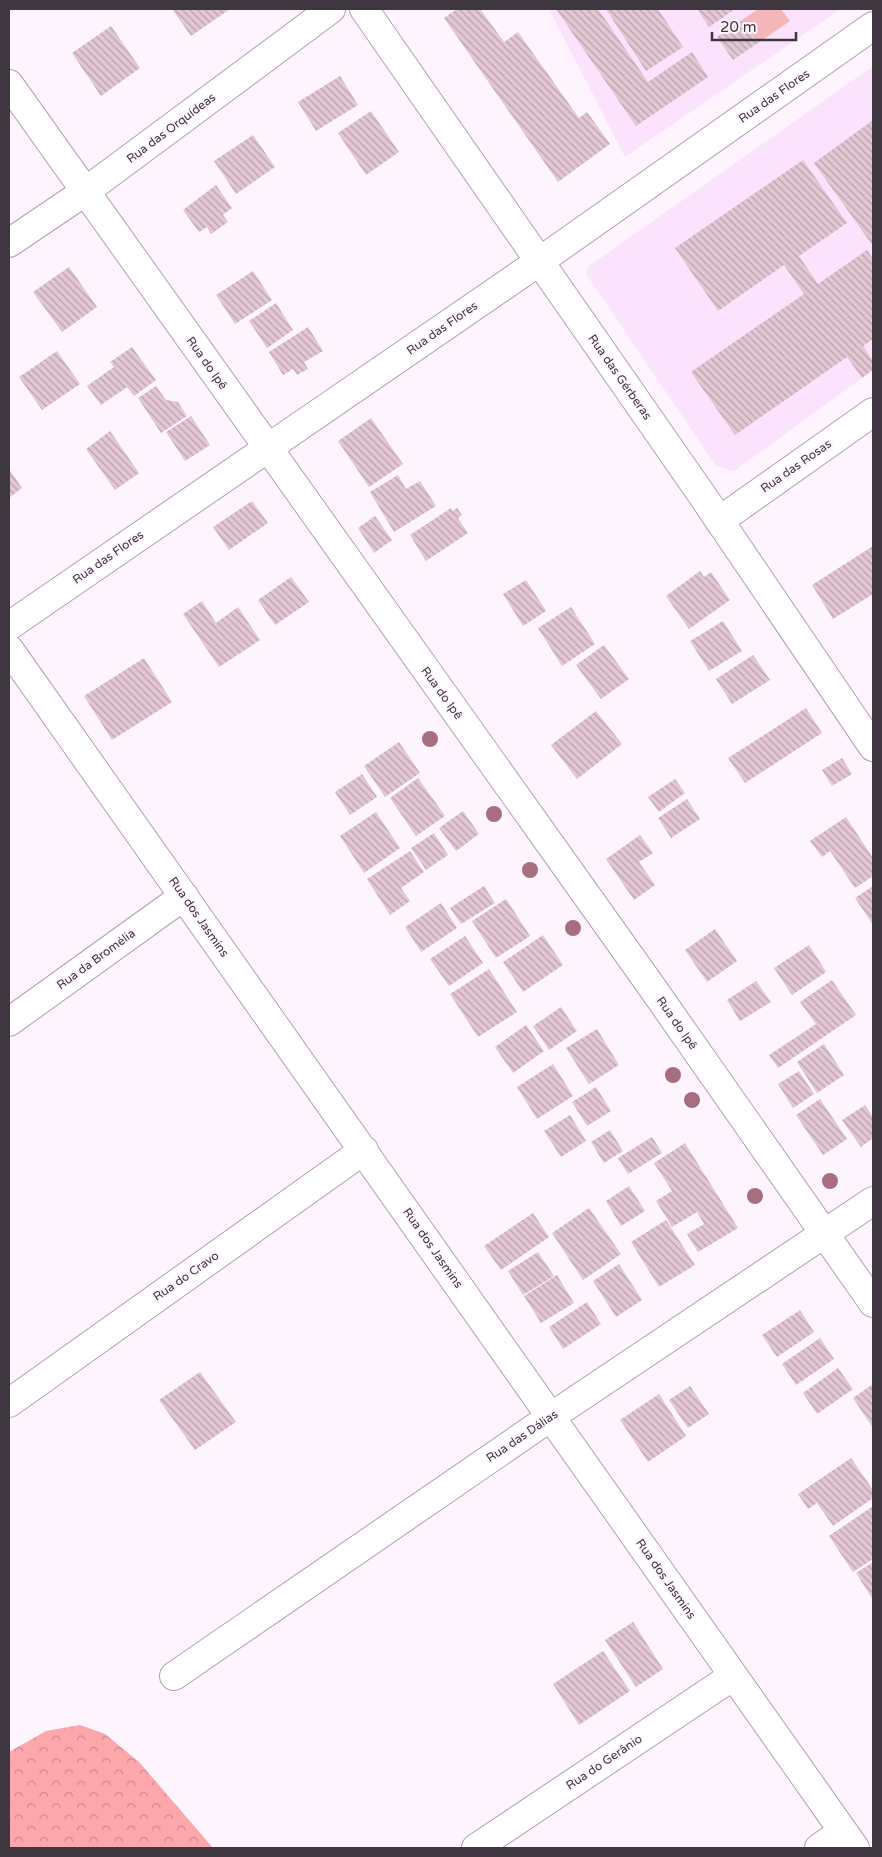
<svg xmlns="http://www.w3.org/2000/svg" width="882" height="1857" font-family="'Varela Round',sans-serif">
<defs>
<pattern id="forest-crowns" width="20" height="18" patternUnits="userSpaceOnUse" patternTransform="scale(1.25)"><rect width="20" height="18" fill="#fca7ac"/><path d="M2 6a3 3 0 1 1 6 0M12 15a3 3 0 1 1 6 0" fill="none" stroke="#cd898d"/></pattern>
<pattern id="building-back-hatch" width="6" height="6" patternUnits="userSpaceOnUse" patternTransform="scale(1.25)"><rect width="6" height="6" fill="#e3c7d3"/><path d="M-1 5l2 2M0 0l6 6M5-1l2 2" fill="none" stroke="#b9a2ad"/></pattern>
</defs>
<rect width="100%" height="100%" fill="#fdf4fd"/>
<path fill="#fce3fd" d="M 549,9 L 841,9 L 625,157 Z
M 873,66 L 873,370 L 734,471 L 716,466 L 586,274 L 589,266 Z"/>
<path fill="url(#forest-crowns)" d="M 80,1725 L 105,1734 L 139,1762 L 213,1848 L 9,1848 L 9,1752 L 46,1731 Z"/>
<path fill="#f5b6b9" d="M 758,9 L 781,9 L 790,21 L 758,43 L 742,20 Z"/>
<path fill="url(#building-back-hatch)" d="M 172,9 L 230,9 L 191,36 Z
M 457,9 L 480,9 L 504,42 L 518,32 L 579,118 L 587,112 L 610,144 L 558,182 L 444,18 Z
M 556,9 L 598,9 L 648,82 L 692,52 L 708,77 L 636,126 Z
M 606,9 L 658,9 L 683,47 L 646,71 Z
M 697,9 L 735,9 L 709,27 Z
M 742,20 L 758,43 L 733,60 L 717,37 Z
M 111,26 L 140,68 L 101,96 L 72,53 Z
M 340,76 L 358,105 L 316,131 L 298,102 Z
M 371,111 L 399,152 L 366,175 L 338,133 Z
M 873,120 L 873,246 L 814,163 Z
M 253,135 L 275,167 L 236,194 L 214,161 Z
M 803,160 L 847,223 L 799,256 L 818,284 L 867,250 L 873,259 L 873,339 L 863,346 L 873,361 L 873,370 L 862,378 L 847,357 L 735,435 L 691,372 L 804,294 L 784,265 L 718,311 L 675,248 Z
M 216,185 L 232,208 L 223,215 L 228,222 L 211,234 L 207,227 L 199,232 L 183,210 Z
M 69,267 L 97,307 L 62,332 L 33,292 Z
M 253,271 L 272,300 L 235,324 L 216,295 Z
M 276,303 L 293,330 L 267,348 L 249,321 Z
M 308,327 L 323,351 L 304,362 L 308,369 L 297,375 L 293,369 L 283,375 L 269,352 Z
M 132,347 L 156,380 L 134,396 L 127,387 L 101,405 L 87,386 L 114,367 L 110,362 Z
M 57,351 L 80,384 L 42,410 L 19,377 Z
M 156,386 L 166,400 L 178,402 L 187,416 L 161,433 L 138,398 Z
M 191,416 L 210,445 L 185,461 L 166,432 Z
M 371,418 L 403,464 L 369,487 L 338,441 Z
M 110,431 L 139,473 L 115,490 L 86,449 Z
M 9,469 L 22,488 L 9,498 Z
M 398,475 L 406,489 L 420,481 L 436,506 L 394,532 L 370,492 Z
M 252,501 L 268,523 L 229,550 L 213,527 Z
M 451,508 L 452,511 L 457,508 L 462,515 L 458,518 L 468,533 L 426,561 L 410,535 Z
M 375,516 L 392,540 L 374,553 L 358,528 Z
M 873,546 L 873,594 L 833,619 L 812,585 Z
M 700,571 L 704,577 L 711,572 L 730,600 L 689,629 L 666,596 Z
M 291,577 L 309,602 L 275,625 L 258,600 Z
M 526,580 L 546,611 L 523,626 L 503,594 Z
M 202,601 L 216,623 L 238,607 L 260,640 L 219,667 L 183,614 Z
M 571,607 L 595,644 L 562,666 L 538,628 Z
M 723,621 L 742,651 L 709,671 L 690,641 Z
M 604,645 L 629,679 L 601,699 L 576,665 Z
M 753,655 L 770,680 L 732,704 L 716,679 Z
M 144,658 L 172,702 L 112,740 L 84,696 Z
M 806,708 L 822,733 L 745,783 L 728,758 Z
M 596,711 L 622,744 L 577,779 L 551,745 Z
M 399,742 L 420,773 L 385,797 L 364,766 Z
M 842,758 L 852,774 L 832,786 L 822,770 Z
M 362,774 L 377,797 L 350,815 L 335,792 Z
M 418,778 L 445,816 L 416,836 L 390,798 Z
M 675,779 L 685,793 L 659,812 L 648,797 Z
M 687,799 L 700,819 L 671,838 L 658,818 Z
M 463,811 L 479,834 L 456,851 L 439,828 Z
M 376,812 L 400,848 L 364,873 L 340,836 Z
M 846,817 L 873,858 L 873,876 L 855,888 L 830,851 L 822,857 L 810,841 Z
M 434,833 L 448,855 L 426,870 L 411,848 Z
M 640,835 L 653,853 L 639,862 L 655,885 L 634,900 L 606,859 Z
M 410,851 L 424,872 L 401,888 L 410,901 L 390,915 L 367,879 Z
M 484,886 L 495,903 L 461,924 L 450,908 Z
M 873,886 L 873,925 L 855,898 Z
M 506,899 L 530,936 L 496,958 L 472,921 Z
M 441,903 L 457,928 L 421,952 L 405,927 Z
M 715,929 L 737,961 L 707,982 L 685,950 Z
M 543,935 L 563,965 L 523,992 L 503,962 Z
M 465,936 L 483,963 L 449,986 L 430,959 Z
M 809,945 L 826,972 L 792,995 L 774,968 Z
M 489,969 L 517,1012 L 478,1037 L 450,994 Z
M 832,980 L 856,1015 L 778,1068 L 769,1055 L 816,1024 L 800,1002 Z
M 756,981 L 771,1002 L 740,1021 L 727,1000 Z
M 561,1007 L 577,1031 L 549,1050 L 533,1026 Z
M 526,1025 L 544,1051 L 513,1073 L 495,1047 Z
M 597,1029 L 619,1065 L 589,1084 L 566,1048 Z
M 824,1044 L 844,1075 L 817,1093 L 797,1062 Z
M 553,1064 L 573,1096 L 537,1119 L 517,1087 Z
M 799,1071 L 814,1094 L 793,1108 L 778,1084 Z
M 596,1087 L 611,1111 L 587,1126 L 572,1102 Z
M 820,1099 L 847,1139 L 823,1155 L 796,1115 Z
M 865,1105 L 873,1117 L 873,1138 L 861,1147 L 842,1120 Z
M 570,1115 L 586,1141 L 561,1157 L 544,1131 Z
M 610,1130 L 623,1151 L 604,1163 L 591,1142 Z
M 652,1137 L 662,1153 L 628,1174 L 618,1158 Z
M 685,1143 L 738,1228 L 698,1252 L 687,1234 L 704,1224 L 697,1212 L 672,1227 L 656,1201 L 672,1191 L 654,1163 Z
M 629,1186 L 645,1211 L 621,1226 L 606,1201 Z
M 589,1208 L 621,1254 L 583,1280 L 552,1233 Z
M 533,1213 L 549,1237 L 501,1270 L 484,1246 Z
M 666,1220 L 695,1265 L 659,1287 L 631,1242 Z
M 538,1252 L 554,1276 L 523,1295 L 508,1271 Z
M 619,1264 L 642,1300 L 616,1317 L 593,1281 Z
M 557,1275 L 574,1303 L 541,1323 L 524,1296 Z
M 587,1302 L 601,1324 L 563,1349 L 549,1327 Z
M 800,1310 L 814,1332 L 777,1357 L 762,1335 Z
M 820,1338 L 834,1359 L 796,1385 L 782,1364 Z
M 838,1368 L 853,1389 L 817,1414 L 803,1393 Z
M 200,1372 L 236,1422 L 195,1450 L 159,1400 Z
M 873,1384 L 873,1428 L 853,1398 Z
M 690,1386 L 709,1414 L 688,1428 L 669,1400 Z
M 659,1394 L 686,1436 L 648,1462 L 620,1420 Z
M 851,1458 L 873,1490 L 873,1498 L 833,1526 L 817,1503 L 808,1509 L 798,1494 Z
M 873,1506 L 873,1559 L 853,1572 L 829,1536 Z
M 873,1562 L 873,1600 L 856,1573 Z
M 633,1622 L 663,1669 L 636,1687 L 605,1640 Z
M 603,1651 L 630,1691 L 579,1725 L 553,1684 Z"/>
<g fill="none" stroke-linecap="round" stroke-linejoin="round">
<g stroke="#b3a0b3" stroke-width="30">
<path id="minor" d="M 364,9 L 702,495 L 873,747
M 9,84 L 649,983 L 873,1303
M 9,243 L 86,191 L 331,9
M 719,521 L 873,412
M 9,626 L 540,261 L 873,26
M 9,649 L 855,1848
M 9,1022 L 184,896
M 9,1403 L 364,1150
M 174,1676 L 552,1416 L 873,1201
M 476,1848 L 733,1676
M 819,1848 L 843,1831"/>
</g>
<use href="#minor" stroke="#fff" stroke-width="28"/>
</g>
<g fill="#a66e7f">
<circle cx="430" cy="739" r="8"/>
<circle cx="494" cy="814" r="8"/>
<circle cx="530" cy="870" r="8"/>
<circle cx="573" cy="928" r="8"/>
<circle cx="673" cy="1075" r="8"/>
<circle cx="692" cy="1100" r="8"/>
<circle cx="830" cy="1181" r="8"/>
<circle cx="755" cy="1196" r="8"/>
</g>
<g text-anchor="middle" stroke-width="4" stroke-linejoin="round" paint-order="stroke">
<g font-size="12" fill="#3f373f" stroke="#fdf4fd">
<text transform="translate(774 96) rotate(-35)" y="4">Rua das Flores</text>
<text transform="translate(171 128) rotate(-37)" y="4">Rua das Orquídeas</text>
<text transform="translate(442 328) rotate(-35)" y="4">Rua das Flores</text>
<text transform="translate(207 363) rotate(55)" y="4">Rua do Ipê</text>
<text transform="translate(620 377) rotate(55)" y="4">Rua das Gérberas</text>
<text transform="translate(796 466) rotate(-35)" y="4">Rua das Rosas</text>
<text transform="translate(108 557) rotate(-35)" y="4">Rua das Flores</text>
<text transform="translate(442 693) rotate(54)" y="4">Rua do Ipê</text>
<text transform="translate(199 917) rotate(55)" y="4">Rua dos Jasmins</text>
<text transform="translate(96 959) rotate(-36)" y="4">Rua da Bromélia</text>
<text transform="translate(677 1023) rotate(55)" y="4">Rua do Ipê</text>
<text transform="translate(433 1248) rotate(55)" y="4">Rua dos Jasmins</text>
<text transform="translate(186 1276) rotate(-35)" y="4">Rua do Cravo</text>
<text transform="translate(522 1436) rotate(-34)" y="4">Rua das Dálias</text>
<text transform="translate(666 1579) rotate(55)" y="4">Rua dos Jasmins</text>
<text transform="translate(604 1762) rotate(-34)" y="4">Rua do Gerânio</text>
</g>
</g>
<rect width="882" height="1857" fill="none" stroke="#3f373f" stroke-width="20"/>
<path d="M712 32v8h84v-8" fill="none" stroke="#3f373f" stroke-width="2.5"/>
<text x="720" y="32" font-size="15" fill="#3f373f" stroke="#fdf4fd" stroke-width="4" paint-order="stroke">20 m</text>
</svg>
